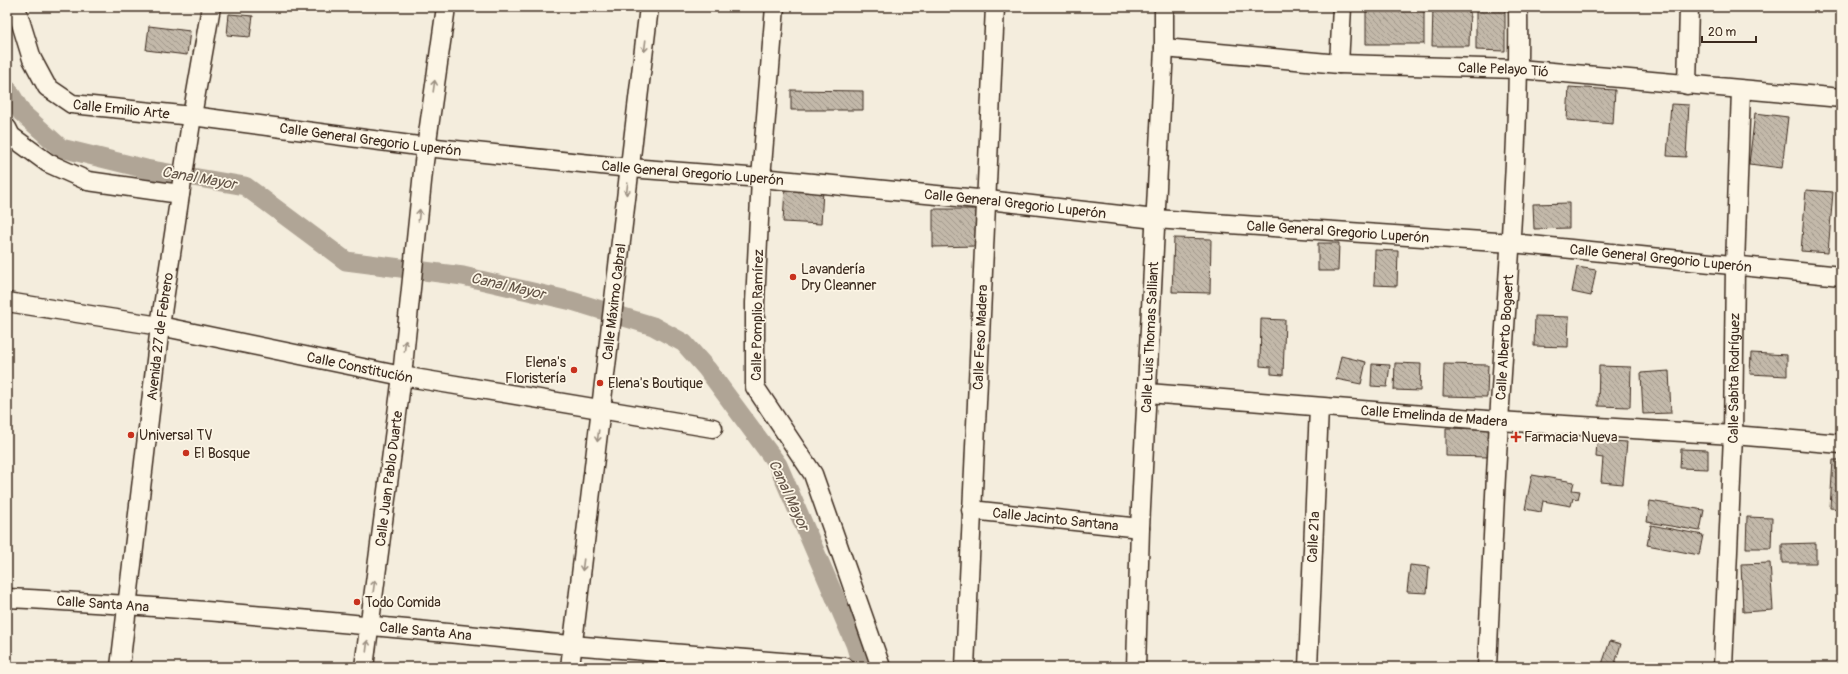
<svg xmlns="http://www.w3.org/2000/svg" width="1848" height="674" font-family="Pangolin,sans-serif">
<defs>
<pattern id="building-back-hatch" width="6" height="6" patternUnits="userSpaceOnUse"><rect width="6" height="6" fill="#c3b9aa"/><path d="M-1 5l2 2M0 0l6 6M5-1l2 2" fill="none" stroke="#a0978a"/></pattern>
</defs>
<rect width="100%" height="100%" fill="#f4eddd"/>
<filter id="ink" filterUnits="userSpaceOnUse"><feTurbulence type="fractalNoise" baseFrequency=".025" numOctaves="2"/><feDisplacementMap in="SourceGraphic" scale="8" xChannelSelector="R" yChannelSelector="G"/><feConvolveMatrix kernelMatrix="1 2 1 2 8 2 1 2 1" color-interpolation-filters="sRGB"/></filter>
<g filter="url(#ink)">
<g fill="none" stroke-linecap="round" stroke-linejoin="round">
<path stroke="#b0a596" stroke-width="19" d="M 7,88 L 22,113 L 61,148 L 146,169 L 245,186 L 346,261 L 463,276 L 572,301 L 653,326 L 684,343 L 707,369 L 778,465 L 855,644 L 862,667"/>
</g>
<path fill="url(#building-back-hatch)" stroke="#3b2a1e" d="M 1366,7 L 1424,7 L 1424,44 L 1366,44 Z
M 1433,7 L 1470,7 L 1469,46 L 1432,46 Z
M 1476,7 L 1505,7 L 1505,51 L 1476,50 Z
M 229,14 L 253,16 L 250,37 L 227,35 Z
M 149,26 L 190,31 L 187,55 L 146,50 Z
M 1569,87 L 1615,90 L 1613,124 L 1567,120 Z
M 791,90 L 863,91 L 863,110 L 791,110 Z
M 1671,104 L 1689,105 L 1686,157 L 1667,156 Z
M 1755,113 L 1788,117 L 1782,168 L 1749,164 Z
M 1841,130 L 1841,170 L 1837,170 Z
M 785,188 L 823,190 L 821,224 L 783,222 Z
M 1806,190 L 1833,192 L 1828,253 L 1801,251 Z
M 1569,203 L 1569,228 L 1534,229 L 1533,204 Z
M 933,209 L 977,209 L 977,246 L 933,247 Z
M 1174,238 L 1211,239 L 1210,293 L 1172,292 Z
M 1318,243 L 1339,243 L 1338,271 L 1318,271 Z
M 1375,250 L 1398,251 L 1397,286 L 1374,285 Z
M 1577,267 L 1596,270 L 1591,296 L 1572,292 Z
M 1535,316 L 1569,317 L 1568,347 L 1534,346 Z
M 1261,319 L 1285,320 L 1283,375 L 1271,374 L 1271,367 L 1260,366 Z
M 1751,353 L 1787,355 L 1787,376 L 1750,374 Z
M 1341,356 L 1366,362 L 1361,384 L 1336,379 Z
M 1395,363 L 1421,364 L 1420,391 L 1394,390 Z
M 1372,364 L 1390,365 L 1387,387 L 1371,386 Z
M 1444,364 L 1488,365 L 1487,397 L 1443,396 Z
M 1599,366 L 1631,367 L 1630,407 L 1598,406 Z
M 1669,371 L 1671,413 L 1643,414 L 1641,373 Z
M 1446,428 L 1490,429 L 1489,457 L 1446,456 Z
M 1597,440 L 1627,442 L 1623,484 L 1601,482 L 1603,458 L 1596,457 Z
M 1681,449 L 1708,450 L 1708,469 L 1680,468 Z
M 1833,460 L 1841,460 L 1841,509 L 1830,508 Z
M 1532,475 L 1574,482 L 1572,490 L 1580,491 L 1578,499 L 1573,498 L 1571,506 L 1543,501 L 1541,512 L 1525,509 Z
M 1650,501 L 1704,510 L 1700,531 L 1647,522 Z
M 1747,517 L 1772,518 L 1771,548 L 1746,548 Z
M 1651,525 L 1703,535 L 1699,555 L 1647,545 Z
M 1816,543 L 1816,563 L 1782,563 L 1782,544 Z
M 1770,563 L 1773,610 L 1743,612 L 1741,564 Z
M 1410,565 L 1429,567 L 1427,593 L 1407,592 Z
M 1610,641 L 1621,644 L 1614,667 L 1601,667 Z"/>
<g fill="none" stroke-linecap="round" stroke-linejoin="round">
<g stroke="#3b2a1e" stroke-width="21">
<g id="minor">
<path id="s1" d="M 16,7 L 32,59 L 47,87 L 72,104 L 192,116 L 426,147 L 630,168 L 761,178 L 988,200 L 1155,219 L 1512,243 L 1841,276"/>
<path d="M 775,7 L 761,178 L 755,303 L 755,387 L 813,474 L 881,667"/>
<path id="s2" d="M 1164,48 L 1339,64 L 1519,69 L 1841,98"/>
<path d="M 1339,64 L 1342,7"/>
<path d="M 1687,85 L 1689,7"/>
<path d="M 7,128 L 11,136 L 48,163 L 88,181 L 180,194"/>
<path id="s3" d="M 7,302 L 160,326 L 402,376 L 713,428"/>
<path id="s4" d="M 1148,393 L 1499,421 L 1733,435 L 1841,444"/>
<path id="s5" d="M 971,510 L 1140,528"/>
<path id="s6" d="M 7,598 C 196,607 383,627 571,645 C 662,653 754,659 845,667"/>
<path id="s7" d="M 120,667 L 160,326 L 192,116 L 211,7"/>
<path id="s8" d="M 364,667 L 402,376 L 424,162 L 446,7"/>
<path id="s9" d="M 570,667 L 649,7"/>
<path id="s10" d="M 965,667 L 995,7"/>
<path id="s11" d="M 1136,667 L 1140,528 L 1164,48 L 1164,7"/>
<path d="M 1308,667 L 1319,408"/>
<path id="s12" d="M 1487,667 C 1491,585 1494,503 1499,422 C 1507,283 1520,146 1518,7"/>
<path id="s13" d="M 1723,667 L 1733,435 L 1735,266 L 1741,90"/>
</g>
</g>
<use href="#minor" stroke="#fcf5e5" stroke-width="18"/>
</g>
<defs><path id="oneway-shaft" d="M-6 0H5M1.5-3L5.5 0L1.5 3" fill="none" stroke-width="1.6" stroke-linecap="round" stroke-linejoin="round"/></defs>
<g stroke="#9c9082">
<use href="#oneway-shaft" transform="translate(645 46) rotate(97)"/>
<use href="#oneway-shaft" transform="translate(434 86) rotate(-82)"/>
<use href="#oneway-shaft" transform="translate(627 189) rotate(97)"/>
<use href="#oneway-shaft" transform="translate(419 215) rotate(-84)"/>
<use href="#oneway-shaft" transform="translate(405 346) rotate(-84)"/>
<use href="#oneway-shaft" transform="translate(598 436) rotate(97)"/>
<use href="#oneway-shaft" transform="translate(583 565) rotate(97)"/>
<use href="#oneway-shaft" transform="translate(374 586) rotate(-82)"/>
<use href="#oneway-shaft" transform="translate(367 646) rotate(-83)"/>
</g>
</g>
<g fill="#c8321e" stroke="#fcf5e5" stroke-width="1.5">
<circle cx="793" cy="277" r="4"/>
<circle cx="574" cy="370" r="4"/>
<circle cx="600" cy="383" r="4"/>
<circle cx="131" cy="435" r="4"/>
<path d="M1514 431h4v4h4v4h-4v4h-4v-4h-4v-4h4z"/>
<circle cx="186" cy="453" r="4"/>
<circle cx="357" cy="602" r="4"/>
</g>
<g text-anchor="middle" stroke-width="3.5" stroke-linejoin="round" paint-order="stroke">
<g font-size="14" fill="#3b2a1e" stroke="#fcf5e5">
<text dy="5" stroke="none"><textPath href="#s2" startOffset="340">Calle Pelayo Tió</textPath></text>
<text dy="5" stroke="none"><textPath href="#s1" startOffset="166">Calle Emilio Arte</textPath></text>
<text dy="5" stroke="none"><textPath href="#s1" startOffset="417">Calle General Gregorio Luperón</textPath></text>
<text dy="5" stroke="none"><textPath href="#s1" startOffset="741">Calle General Gregorio Luperón</textPath></text>
<text dy="5" stroke="none"><textPath href="#s1" startOffset="1065">Calle General Gregorio Luperón</textPath></text>
<text dy="5" stroke="none"><textPath href="#s1" startOffset="1389">Calle General Gregorio Luperón</textPath></text>
<text dy="5" stroke="none"><textPath href="#s1" startOffset="1713">Calle General Gregorio Luperón</textPath></text>
<text dy="5" stroke="none"><textPath href="#s9" startOffset="368">Calle Máximo Cabral</textPath></text>
<text transform="translate(757 315) rotate(-89)" y="5">Calle Pomplio Ramírez</text>
<text dy="5" stroke="none"><textPath href="#s7" startOffset="333">Avenida 27 de Febrero</textPath></text>
<text dy="5" stroke="none"><textPath href="#s10" startOffset="330">Calle Feso Madera</textPath></text>
<text dy="5" stroke="none"><textPath href="#s11" startOffset="330">Calle Luis Thomas Salliant</textPath></text>
<text dy="5" stroke="none"><textPath href="#s12" startOffset="330">Calle Alberto Bogaert</textPath></text>
<text dy="5" stroke="none"><textPath href="#s3" startOffset="359">Calle Constitución</textPath></text>
<text dy="5" stroke="none"><textPath href="#s13" startOffset="289">Calle Sabita Rodríguez</textPath></text>
<text dy="5" stroke="none"><textPath href="#s4" startOffset="287">Calle Emelinda de Madera</textPath></text>
<text dy="5" stroke="none"><textPath href="#s8" startOffset="190">Calle Juan Pablo Duarte</textPath></text>
<text dy="5" stroke="none"><textPath href="#s5" startOffset="85">Calle Jacinto Santana</textPath></text>
<text transform="translate(1313 537) rotate(-87)" y="5">Calle 21ª</text>
<text dy="5" stroke="none"><textPath href="#s6" startOffset="96">Calle Santa Ana</textPath></text>
<text dy="5" stroke="none"><textPath href="#s6" startOffset="420">Calle Santa Ana</textPath></text>
</g>
<g font-size="14" fill="#3b2a1e" stroke="#fcf5e5" text-anchor="start">
<text x="801" y="274">Lavandería<tspan x="801" dy="16">Dry Cleanner</tspan></text>
<text x="566" y="367" text-anchor="end">Elena's<tspan x="566" dy="16">Floristería</tspan></text>
<text x="608" y="388">Elena's Boutique</text>
<text x="139" y="440">Universal TV</text>
<text x="1524" y="442">Farmacia Nueva</text>
<text x="194" y="458">El Bosque</text>
<text x="365" y="607">Todo Comida</text>
</g>
<g font-size="15" font-style="italic" fill="#645548" stroke="#fcf5e5">
<text transform="translate(199 178) rotate(10)" y="5">Canal Mayor</text>
<text transform="translate(508 286) rotate(13)" y="5">Canal Mayor</text>
<text transform="translate(789 495) rotate(65)" y="5">Canal Mayor</text>
</g>
</g>
<rect width="1848" height="674" fill="none" stroke="#fcf5e5" stroke-width="24"/>
<rect x="12" y="12" width="1824" height="650" fill="none" stroke="#3b2a1e" stroke-width="1.5" filter="url(#ink)"/>
<path d="M1702 36v6h54v-6" fill="none" stroke="#3b2a1e" stroke-width="2"/>
<text x="1708" y="36" font-size="12" fill="#3b2a1e" stroke="#fcf5e5" stroke-width="3" paint-order="stroke">20 m</text>
</svg>
